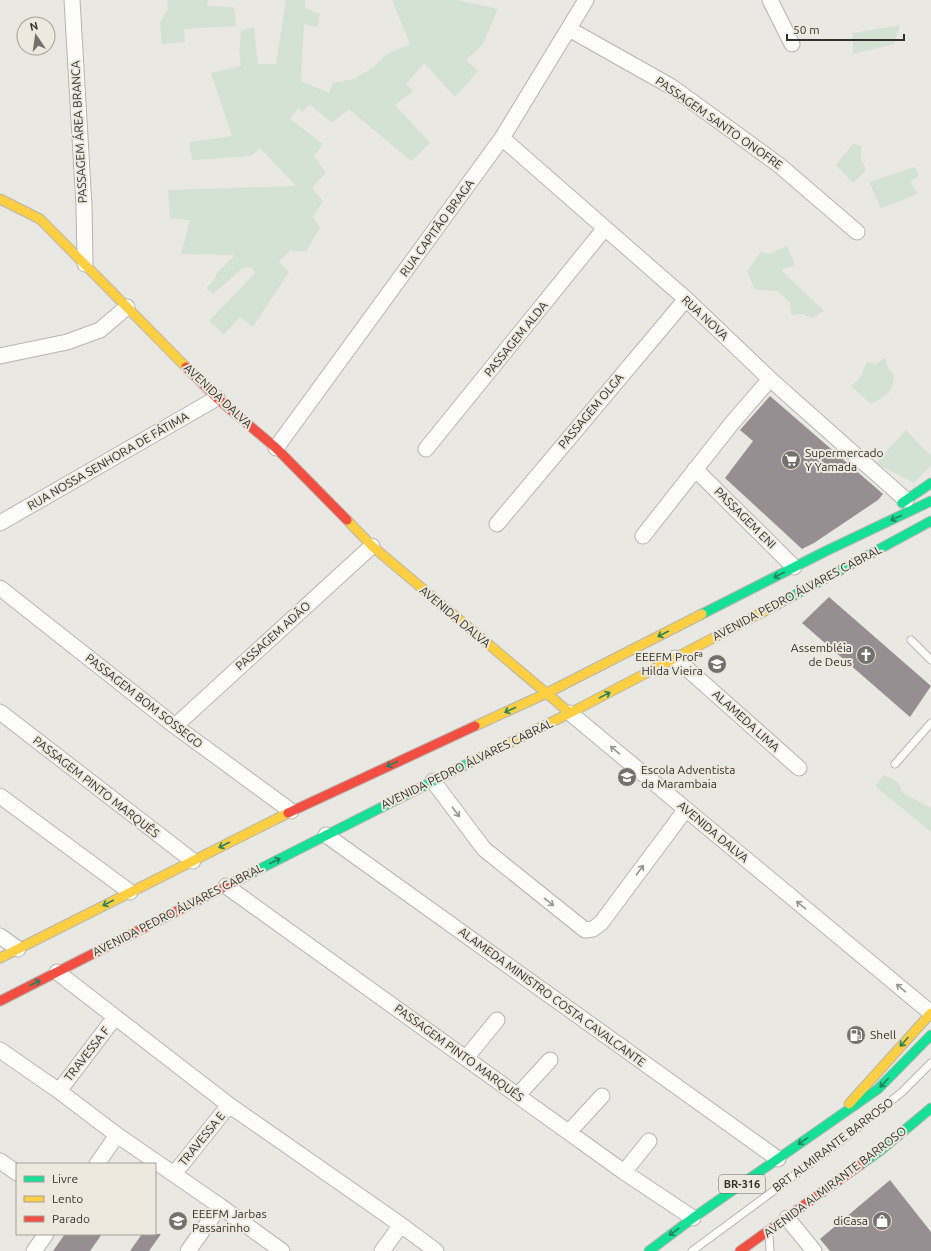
<svg xmlns="http://www.w3.org/2000/svg" width="931" height="1251" font-family="Ubuntu,sans-serif">
<rect width="100%" height="100%" fill="#eae8e2"/>
<path fill="#d3e2d3" d="M 167,0 L 208,0 L 207,6 L 234,7 L 236,26 L 184,29 L 185,42 L 162,44 L 160,22 L 168,9 Z
M 286,0 L 305,0 L 305,8 L 320,14 L 318,27 L 304,24 L 301,81 L 329,93 L 333,83 L 354,79 L 372,68 L 387,54 L 410,44 L 392,0 L 457,0 L 498,9 L 483,44 L 466,60 L 478,71 L 455,97 L 424,63 L 406,84 L 413,91 L 395,105 L 430,143 L 411,161 L 349,109 L 332,123 L 309,104 L 303,112 L 298,108 L 290,119 L 323,144 L 314,156 L 326,173 L 312,188 L 323,201 L 313,217 L 320,227 L 306,252 L 290,250 L 279,262 L 289,272 L 253,327 L 240,317 L 224,334 L 209,321 L 255,273 L 252,267 L 243,268 L 213,294 L 206,288 L 213,281 L 217,273 L 235,255 L 181,254 L 190,220 L 170,218 L 168,190 L 296,186 L 260,148 L 251,156 L 192,160 L 189,142 L 232,136 L 211,73 L 241,66 L 239,50 L 241,31 L 254,27 L 258,64 L 276,64 Z
M 900,25 L 894,44 L 853,54 L 853,33 Z
M 853,144 L 861,146 L 861,159 L 866,170 L 853,183 L 836,165 Z
M 915,167 L 919,176 L 910,181 L 918,194 L 881,208 L 869,182 Z
M 787,246 L 795,265 L 781,270 L 824,311 L 812,318 L 802,314 L 791,315 L 790,302 L 777,291 L 755,290 L 747,271 L 761,252 L 769,254 Z
M 885,358 L 888,368 L 894,375 C 893,394 886,396 871,404 L 851,386 L 860,378 L 867,362 L 876,364 Z
M 906,430 L 931,456 L 931,465 L 914,483 L 876,463 Z
M 884,775 L 898,782 L 903,793 L 931,808 L 931,832 L 875,786 Z"/>
<path fill="#968e91" d="M 770,396 L 883,494 L 878,500 L 814,543 L 802,549 L 725,478 L 753,441 L 740,430 Z
M 829,597 L 931,686 L 910,717 L 802,623 Z
M 890,1180 L 931,1232 L 931,1251 L 830,1251 L 820,1239 Z
M 65,1234 L 102,1234 L 90,1251 L 53,1251 Z
M 142,1234 L 161,1234 L 149,1251 L 130,1251 Z"/>
<g fill="none" stroke-linecap="round" stroke-linejoin="round">
<g stroke="#b6b4b0" stroke-width="9">
<path id="lane" d="M 911,640 L 931,660
M 895,764 L 931,723
M 769,1235 L 770,1251
M 692,1251 L 845,1138 L 902,1092 L 931,1063"/>
</g>
<g stroke="#b6b4b0" stroke-width="17">
<path id="street" d="M 72,0 L 84,206 L 85,264
M 770,0 L 792,44
M 569,29 L 672,87 L 779,165 L 857,232
M 502,138 L 686,299 L 770,379 L 906,500
M 0,356 L 67,342 L 100,330 L 127,307
M 276,448 L 502,138 L 586,0
M 426,449 L 605,228
M 695,469 L 794,567
M 0,523 L 217,398
M 497,524 L 686,299
M 643,536 L 732,423 L 770,379
M 0,588 L 175,726 L 291,811
M 675,658 L 799,768
M 0,712 L 193,861
M 570,713 L 931,1013
M 175,726 L 372,546
M 433,781 L 484,849 L 585,930 L 593,929 L 601,923 L 686,809
M 0,796 L 130,892
M 326,835 L 778,1159
M 226,886 L 624,1172 L 693,1218
M 0,936 L 18,949
M 57,972 L 229,1105 L 401,1225 L 436,1251
M 0,1050 L 59,1091 L 117,1135 L 220,1206 L 282,1251
M 466,1058 L 497,1020
M 59,1091 L 115,1017
M 518,1095 L 550,1060
M 569,1132 L 602,1096
M 0,1161 L 17,1173
M 97,1164 L 117,1135
M 624,1172 L 649,1141
M 174,1174 L 229,1105
M 787,1218 L 814,1251
M 34,1251 L 46,1234
M 188,1251 L 220,1206
M 382,1251 L 401,1225"/>
</g>
<g stroke="#b6b4b0" stroke-width="11">
<path id="fast" d="M 902,503 L 931,483
M 780,603 L 931,521
M 702,614 L 826,551 L 931,501
M 240,879 L 473,761
M 860,1165 L 881,1150 L 931,1108
M 649,1251 L 693,1218 L 878,1089 L 931,1035"/>
</g>
<g stroke="#b6b4b0" stroke-width="11">
<path id="slow" d="M 0,199 L 40,219 L 186,367
M 347,520 L 372,546 L 570,713
M 475,726 L 545,694 L 702,614
M 473,761 L 570,713 L 780,603
M 0,958 L 288,813
M 849,1104 L 931,1013"/>
</g>
<g stroke="#b6b4b0" stroke-width="11">
<path id="jam" d="M 186,367 L 217,398 L 276,448 L 347,520
M 288,813 L 475,726
M 0,1001 L 240,879
M 740,1251 L 860,1165"/>
</g>
<use href="#lane" stroke="#fcfcfb" stroke-width="7"/>
<use href="#street" stroke="#fcfcfb" stroke-width="15"/>
<use href="#fast" stroke="#16e098" stroke-width="9"/>
<use href="#slow" stroke="#ffcf43" stroke-width="9"/>
<use href="#jam" stroke="#f24e42" stroke-width="9"/>
</g>
<defs><path id="oneway-shaft" d="M-6 0H5M1.5-3L5.5 0L1.5 3" fill="none" stroke-width="1.6" stroke-linecap="round" stroke-linejoin="round"/></defs>
<g stroke="#26805d">
<use href="#oneway-shaft" transform="translate(896 518) rotate(155)"/>
<use href="#oneway-shaft" transform="translate(779 575) rotate(153)"/>
<use href="#oneway-shaft" transform="translate(663 634) rotate(153)"/>
<use href="#oneway-shaft" transform="translate(605 695) rotate(-28)"/>
<use href="#oneway-shaft" transform="translate(510 710) rotate(155)"/>
<use href="#oneway-shaft" transform="translate(392 764) rotate(155)"/>
<use href="#oneway-shaft" transform="translate(224 845) rotate(153)"/>
<use href="#oneway-shaft" transform="translate(275 861) rotate(-27)"/>
<use href="#oneway-shaft" transform="translate(108 903) rotate(153)"/>
<use href="#oneway-shaft" transform="translate(35 983) rotate(-27)"/>
<use href="#oneway-shaft" transform="translate(904 1042) rotate(132)"/>
<use href="#oneway-shaft" transform="translate(884 1083) rotate(134)"/>
<use href="#oneway-shaft" transform="translate(803 1141) rotate(145)"/>
<use href="#oneway-shaft" transform="translate(674 1232) rotate(143)"/>
</g>
<g stroke="#989694">
<use href="#oneway-shaft" transform="translate(615 750) rotate(-140)"/>
<use href="#oneway-shaft" transform="translate(456 812) rotate(53)"/>
<use href="#oneway-shaft" transform="translate(640 870) rotate(-53)"/>
<use href="#oneway-shaft" transform="translate(549 902) rotate(39)"/>
<use href="#oneway-shaft" transform="translate(801 905) rotate(-140)"/>
<use href="#oneway-shaft" transform="translate(901 988) rotate(-140)"/>
</g>
<defs>
<g id="supermarket-disc" transform="scale(1)"><circle r="9.5" fill="#73716c" stroke="#eee9de"/><path d="M-6-5.5h2.5l.6 2H6L4.5 2H-2.5L-4.4-4H-6ZM-1.5 3.2a1.3 1.3 0 1 0 .1 0ZM3 3.2a1.3 1.3 0 1 0 .1 0Z" fill="#fff"/></g>
<g id="church-disc" transform="scale(1)"><circle r="9.5" fill="#73716c" stroke="#eee9de"/><path d="M-1.2-6h2.4v3.5h3.3v2.4h-3.3V6h-2.4V-.1h-3.3v-2.4h3.3Z" fill="#fff"/></g>
<g id="school-disc" transform="scale(1)"><circle r="9.5" fill="#73716c" stroke="#eee9de"/><path d="M0-5L7-2L0 1L-7-2ZM-4 1L0 2.5L4 1V4Q0 6-4 4Z" fill="#fff"/></g>
<g id="fuel-disc" transform="scale(1)"><circle r="9.5" fill="#73716c" stroke="#eee9de"/><path d="M-5.5-6h7V0h2V4h1.3V-2.5L3-4.5l.8-.8L6-3V5H2.5V1h-1V6h-7ZM-4.2-4.7v3.2H.2V-4.7Z" fill="#fff"/></g>
<g id="shop-disc" transform="scale(1)"><circle r="9.5" fill="#73716c" stroke="#eee9de"/><path d="M-5-2.5h2.3a2.7 3.5 0 0 1 5.4 0H5L5.5 6h-11ZM-1.5-2.5h3a1.5 2.3 0 0 0-3 0Z" fill="#fff"/></g>
</defs>
<g fill-rule="evenodd">
<use href="#supermarket-disc" x="791" y="460"/>
<use href="#church-disc" x="866" y="655"/>
<use href="#school-disc" x="717" y="664"/>
<use href="#school-disc" x="627" y="777"/>
<use href="#fuel-disc" x="856" y="1035"/>
<use href="#school-disc" x="178" y="1221"/>
<use href="#shop-disc" x="882" y="1221"/>
</g>
<g text-anchor="middle" stroke-width="4" stroke-linejoin="round" paint-order="stroke">
<rect fill="#eee9de" stroke="#6b6862" stroke-width="1" x="719" y="1175" width="46" height="18" rx="3"/>
<g font-size="11" font-weight="bold" fill="#33312d">
<text x="742" y="1188">BR-316</text>
</g>
<g font-size="12" fill="#33312d" stroke="#eee9de">
<text transform="translate(719 123) rotate(35)" y="4">PASSAGEM SANTO ONOFRE</text>
<text transform="translate(79 132) rotate(-93)" y="4">PASSAGEM ÁREA BRANCA</text>
<text transform="translate(437 228) rotate(-54)" y="4">RUA CAPITÃO BRAGA</text>
<text transform="translate(705 318) rotate(43)" y="4">RUA NOVA</text>
<text transform="translate(516 339) rotate(-51)" y="4">PASSAGEM ALDA</text>
<text transform="translate(218 396) rotate(43)" y="4">AVENIDA DALVA</text>
<text transform="translate(591 411) rotate(-50)" y="4">PASSAGEM OLGA</text>
<text transform="translate(108 461) rotate(-30)" y="4">RUA NOSSA SENHORA DE FÁTIMA</text>
<text transform="translate(745 518) rotate(45)" y="4">PASSAGEM ENI</text>
<text transform="translate(797 593) rotate(-28)" y="4">AVENIDA PEDRO ÁLVARES CABRAL</text>
<text transform="translate(455 617) rotate(40)" y="4">AVENIDA DALVA</text>
<text transform="translate(273 636) rotate(-42)" y="4">PASSAGEM ADÃO</text>
<text transform="translate(144 701) rotate(38)" y="4">PASSAGEM BOM SOSSEGO</text>
<text transform="translate(746 721) rotate(42)" y="4">ALAMEDA LIMA</text>
<text transform="translate(467 764) rotate(-26)" y="4">AVENIDA PEDRO ÁLVARES CABRAL</text>
<text transform="translate(96 787) rotate(38)" y="4">PASSAGEM PINTO MARQUÊS</text>
<text transform="translate(713 832) rotate(40)" y="4">AVENIDA DALVA</text>
<text transform="translate(178 910) rotate(-27)" y="4">AVENIDA PEDRO ÁLVARES CABRAL</text>
<text transform="translate(552 997) rotate(36)" y="4">ALAMEDA MINISTRO COSTA CAVALCANTE</text>
<text transform="translate(459 1053) rotate(36)" y="4">PASSAGEM PINTO MARQUÊS</text>
<text transform="translate(87 1054) rotate(-52)" y="4">TRAVESSA F</text>
<text transform="translate(202 1139) rotate(-51)" y="4">TRAVESSA E</text>
<text transform="translate(833 1145) rotate(-37)" y="4">BRT ALMIRANTE BARROSO</text>
<text transform="translate(835 1182) rotate(-37)" y="4">AVENIDA ALMIRANTE BARROSO</text>
</g>
<g font-size="12" fill="#33312d" stroke="#eee9de" text-anchor="start">
<text x="805" y="457">Supermercado<tspan x="805" dy="14">Y Yamada</tspan></text>
<text x="852" y="652" text-anchor="end">Assembléia<tspan x="852" dy="14">de Deus</tspan></text>
<text x="703" y="661" text-anchor="end">EEEFM Profª<tspan x="703" dy="14">Hilda Vieira</tspan></text>
<text x="641" y="774">Escola Adventista<tspan x="641" dy="14">da Marambaia</tspan></text>
<text x="870" y="1039">Shell</text>
<text x="192" y="1218">EEEFM Jarbas<tspan x="192" dy="14">Passarinho</tspan></text>
<text x="868" y="1225" text-anchor="end">diCasa</text>
</g>
</g>
<rect x="16" y="1163" width="140" height="72" fill="#eee9de" stroke="#a39f97"/>
<rect x="24" y="1176" width="20" height="6" fill="#16e098" stroke="#a39f97"/>
<text x="52" y="1183" font-size="12" fill="#33312d">Livre</text>
<rect x="24" y="1196" width="20" height="6" fill="#ffcf43" stroke="#a39f97"/>
<text x="52" y="1203" font-size="12" fill="#33312d">Lento</text>
<rect x="24" y="1216" width="20" height="6" fill="#f24e42" stroke="#a39f97"/>
<text x="52" y="1223" font-size="12" fill="#33312d">Parado</text>
<g transform="translate(36 36) rotate(347)"><circle r="19" fill="#eee9de" stroke="#a39f97"/>
<path d="M0-3L7 15L0 10L-7 15Z" fill="#73716c"/>
<text y="-6" font-size="11" font-weight="bold" text-anchor="middle" fill="#33312d">N</text>
</g>
<path d="M787 34v6h117v-6" fill="none" stroke="#33312d" stroke-width="2"/>
<text x="793" y="34" font-size="12" fill="#33312d" stroke="#eee9de" stroke-width="3" paint-order="stroke">50 m</text>
</svg>
